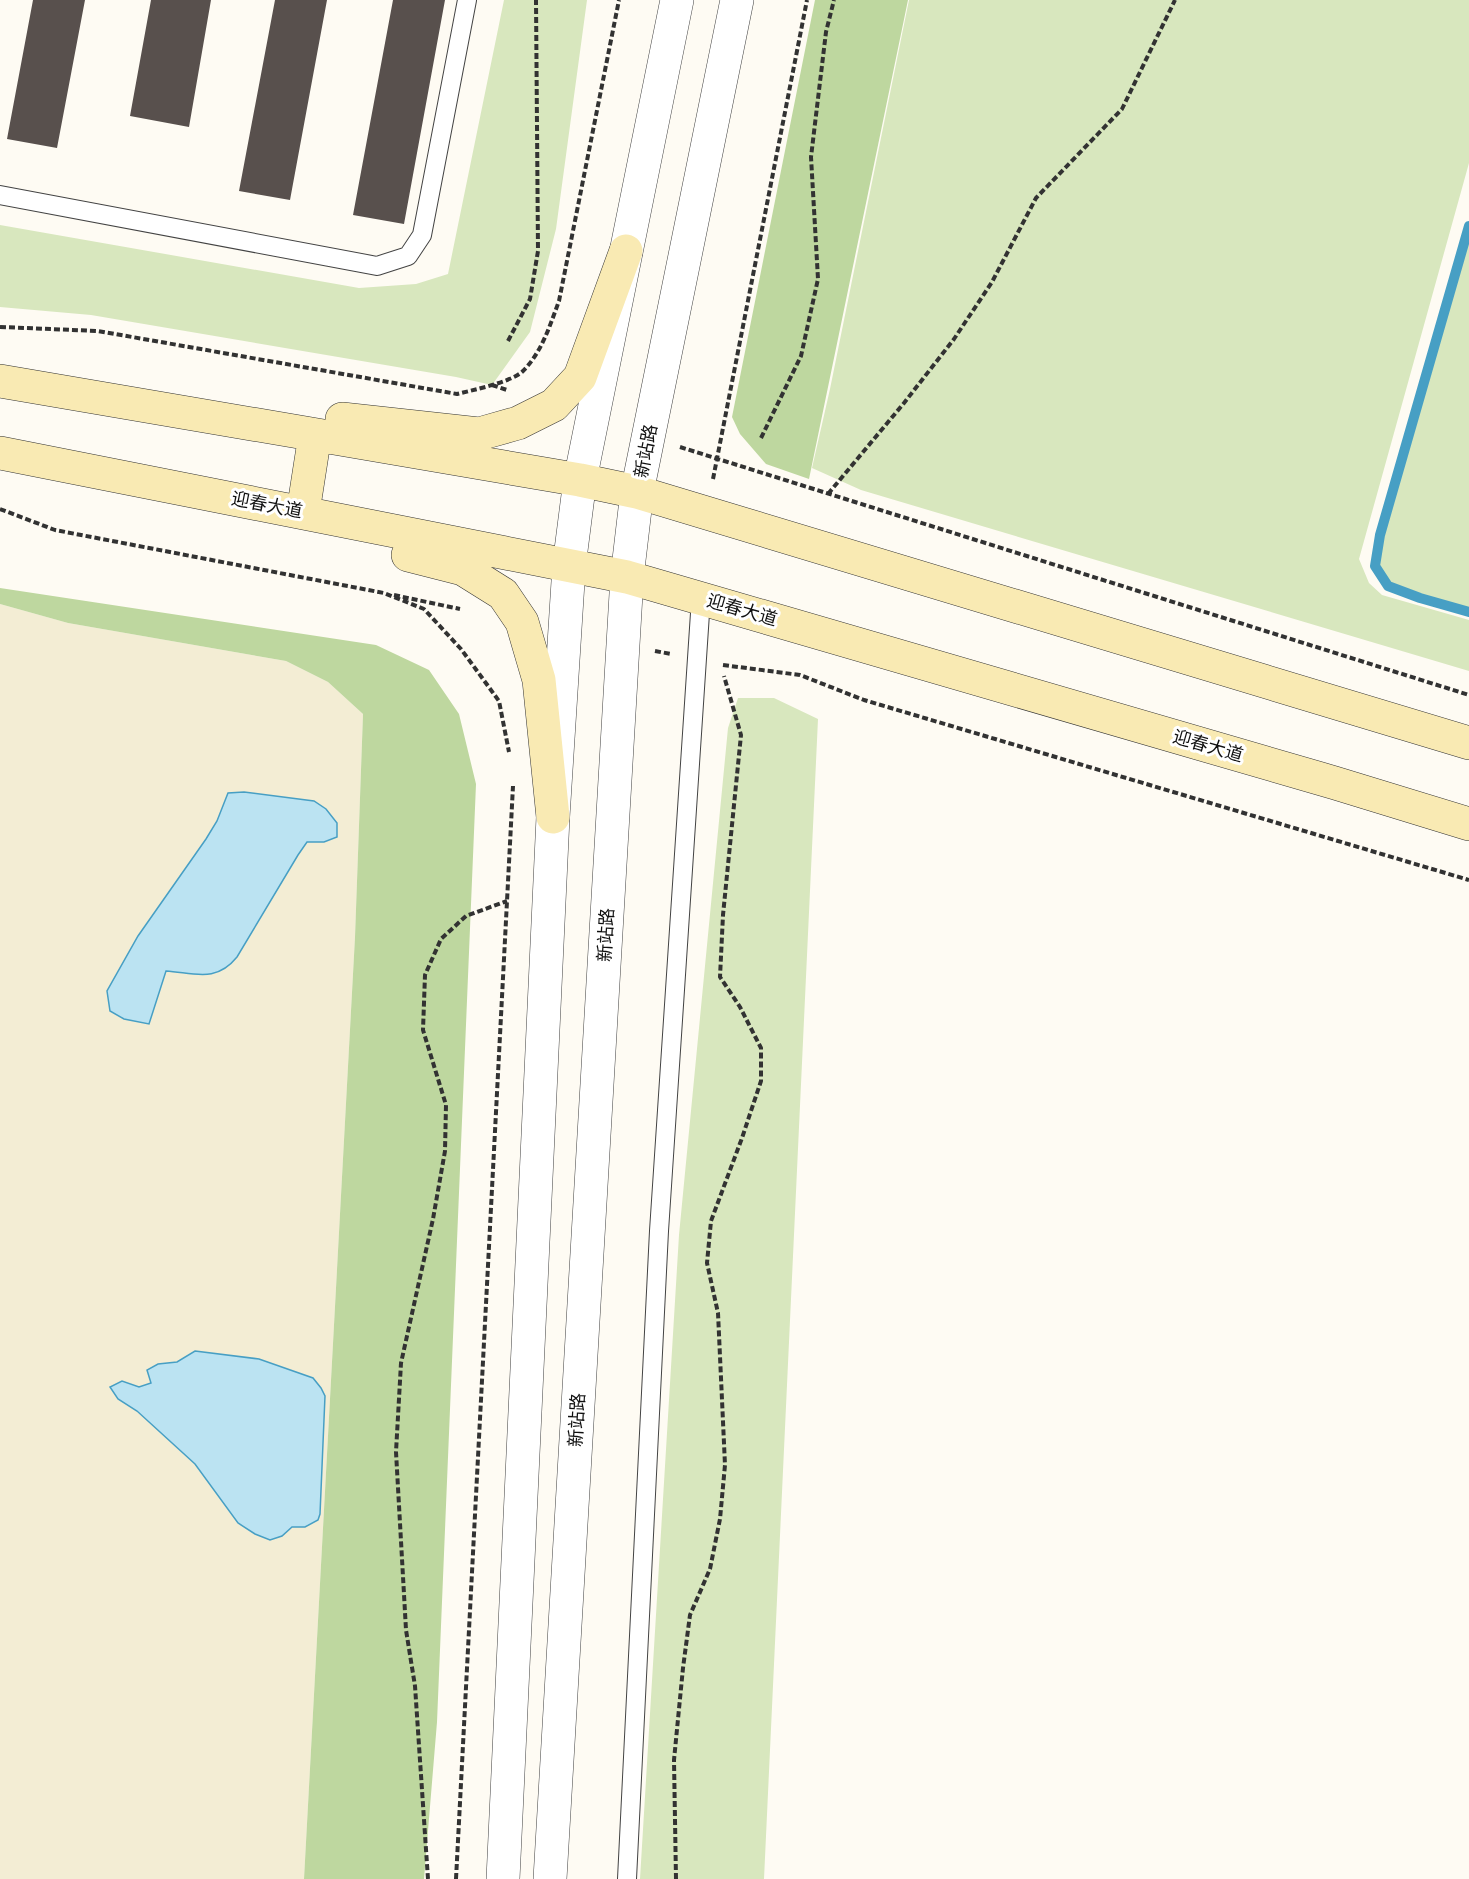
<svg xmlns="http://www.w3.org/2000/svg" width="1469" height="1879" font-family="'Libre Baskerville','Noto Sans SC',serif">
<rect width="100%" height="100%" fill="#fefbf3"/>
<path fill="#f3edd4" d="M 0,604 L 68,623 L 286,661 L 328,682 L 363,714 L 355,937 L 304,1879 L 0,1879 Z"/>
<path fill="#d8e7be" d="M 504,0 L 587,0 L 556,229 L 530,332 L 492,385 L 456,377 L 91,315 L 0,307 L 0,225 L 359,288 L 416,284 L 448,274 Z
M 909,0 L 1469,0 L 1469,163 L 1359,559 L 1369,583 L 1382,595 L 1469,620 L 1469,671 L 861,490 L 812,468 L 830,389 Z
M 1469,226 L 1469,612 L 1420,598 L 1388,586 L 1375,566 L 1380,535 Z
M 738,698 L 774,698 L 818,719 L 764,1879 L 640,1879 L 679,1235 L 728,728 Z"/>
<path fill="#bed79f" d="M 815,0 L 908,0 L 809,479 L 766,464 L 740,434 L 732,417 Z
M 0,588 L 376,645 L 429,670 L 459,714 L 476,784 L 437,1722 L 424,1879 L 304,1879 L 355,937 L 363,714 L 328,682 L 286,661 L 68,623 L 0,604 Z"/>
<path fill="#bbe3f2" stroke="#479fc4" stroke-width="1.5" d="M 244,792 L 314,801 L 326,809 L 337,823 L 337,837 L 324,842 L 307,842 L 298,855 L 237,957 C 216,983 195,973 166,971 L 149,1024 L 124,1019 L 110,1011 L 107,991 L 138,936 L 206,839 L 217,821 L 228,793 Z
M 195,1351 L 259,1359 L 313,1378 L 321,1388 L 325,1396 L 320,1514 L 318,1520 L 305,1527 L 292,1527 L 282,1536 L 270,1540 L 255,1534 L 238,1523 L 195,1464 L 137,1411 L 118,1399 L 110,1387 L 122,1381 L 139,1387 L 151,1383 L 147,1370 L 158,1364 L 177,1362 Z"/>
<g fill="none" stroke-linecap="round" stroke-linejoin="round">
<path stroke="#479fc4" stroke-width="10" d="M 1469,226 L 1380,535 L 1375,566 L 1388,586 L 1420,598 L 1469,612"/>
</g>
<path fill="#58504d" d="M 33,0 L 85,0 L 57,148 L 7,139 Z
M 151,0 L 211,0 L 189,127 L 130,116 Z
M 275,0 L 327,0 L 290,200 L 239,191 Z
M 393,0 L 445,0 L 404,224 L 353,215 Z"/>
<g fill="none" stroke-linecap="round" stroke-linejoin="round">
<g stroke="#434343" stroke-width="20">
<path id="service" d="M 0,195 L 377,266 L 408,256 L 422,235 L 467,0
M 627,1879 L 659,1231 L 701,598"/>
</g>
<g stroke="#434343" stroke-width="34">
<path id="tertiary" d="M 503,1879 L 553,817 L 569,566 L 580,480 L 677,0
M 550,1879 L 627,577 L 637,492 L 737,0"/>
</g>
<g stroke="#323232" stroke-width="34">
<path id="secondary" d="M 0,381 L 580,480 L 637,492 L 1469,743
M 342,419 L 479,434 L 518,423 L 554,405 L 580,377 L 626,251
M 0,453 L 627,577 L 1335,783 L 1469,824
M 303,512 L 315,435
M 408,555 L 463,569 L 503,594 L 522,622 L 539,680 L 553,817"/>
</g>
<path stroke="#323232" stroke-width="4" stroke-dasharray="6 3" stroke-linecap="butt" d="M 0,327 L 98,331 L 457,394 C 473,390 512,382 523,371 C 542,352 550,325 559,301 L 619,0
M 508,341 L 530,299 L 538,251 L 536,0
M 492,385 L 507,390
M 761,438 L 801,356 L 818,279 L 811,157 L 826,32 L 834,0
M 680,447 L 1469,695
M 713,479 L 807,0
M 828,494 L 904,403 L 954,339 L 992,282 L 1036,198 L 1122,109 L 1175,0
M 0,509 L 55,530 L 384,593 L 424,609 L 461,649 L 499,701 L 509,752
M 394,595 L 460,609
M 655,651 L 671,654
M 723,665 L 800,675 L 864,700 L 1469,880
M 428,1879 L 415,1686 L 406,1630 L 396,1452 L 401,1363 L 433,1219 L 445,1151 L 446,1105 L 423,1030 L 425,975 L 441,939 L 466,916 L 507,901
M 456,1879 L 513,786
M 676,1879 L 674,1760 L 683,1668 L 690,1615 L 710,1569 L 720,1519 L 725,1465 L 718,1313 L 707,1263 L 711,1221 L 742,1138 L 761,1081 L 761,1048 L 740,1007 L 720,977 L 723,915 L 741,735 L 724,676"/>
<use href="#service" stroke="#fff" stroke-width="18"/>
<use href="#tertiary" stroke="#fff" stroke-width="33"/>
<use href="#secondary" stroke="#f9eab3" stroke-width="33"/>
</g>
<g text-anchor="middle" stroke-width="6" stroke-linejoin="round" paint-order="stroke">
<g font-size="18" fill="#101010" stroke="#fff">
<text transform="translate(646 451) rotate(-79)" y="6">新站路</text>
<text transform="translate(267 505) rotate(11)" y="6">迎春大道</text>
<text transform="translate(742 610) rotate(16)" y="6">迎春大道</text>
<text transform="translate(1208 746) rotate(16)" y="6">迎春大道</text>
<text transform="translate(606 935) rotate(-87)" y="6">新站路</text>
<text transform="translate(577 1420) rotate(-87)" y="6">新站路</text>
</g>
</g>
</svg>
